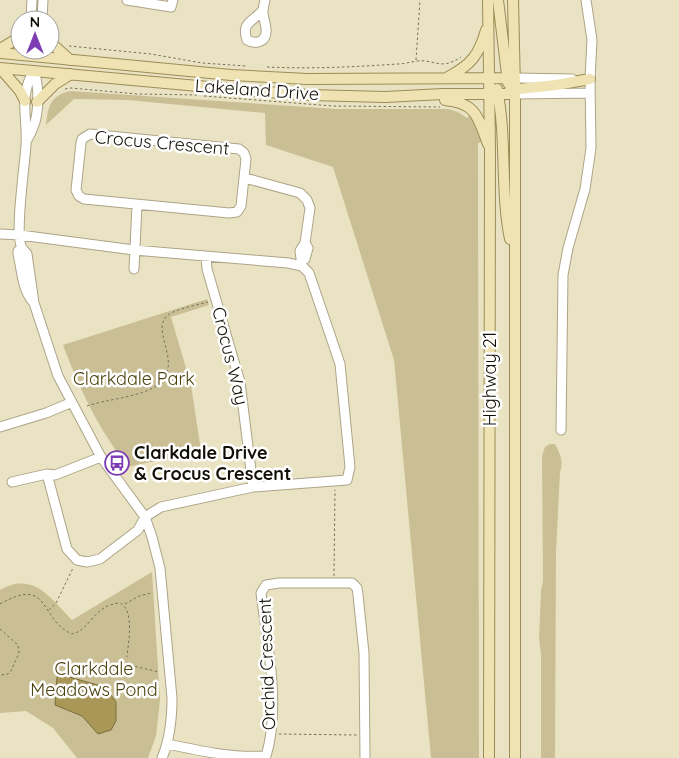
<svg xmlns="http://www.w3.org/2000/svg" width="679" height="758" font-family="Quicksand,sans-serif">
<rect width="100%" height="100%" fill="#eae3c3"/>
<path fill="#cabf94" d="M 71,91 L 337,109 L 448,109 L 458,112 L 467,118 L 470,115 L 472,116 L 482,142 L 478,143 L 479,758 L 431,758 L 394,360 L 333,167 L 266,145 L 265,113 L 128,100 L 74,99 L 46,125 C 48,105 51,95 71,91 Z
M 207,299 L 209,305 L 171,317 L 191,385 L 201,451 L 128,467 C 98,428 80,390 63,345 Z
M 550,444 L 555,444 C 560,453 564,462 560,472 L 556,552 L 555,758 L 541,758 L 541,655 L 539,638 L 541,591 L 543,581 L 542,456 L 545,447 Z
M 152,572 L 160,700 L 156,736 L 148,758 L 77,758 L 53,728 L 26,711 L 0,713 L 0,590 C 34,571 50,598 72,620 Z"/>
<path fill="#a89757" stroke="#7b6e3e" d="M 62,675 L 105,687 L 116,702 L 116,721 L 111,730 L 98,734 L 82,716 L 55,705 L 57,677 Z"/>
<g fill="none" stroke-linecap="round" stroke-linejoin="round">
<g stroke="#aca486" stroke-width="11">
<path id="minor" d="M 127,0 L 171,7 L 173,0
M 262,11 C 252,22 241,23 247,40 C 256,45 267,42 266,29 C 266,24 263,18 263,12 C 263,8 264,4 265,0
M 31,20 L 32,0
M 42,20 L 43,0
M 34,71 C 18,96 28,119 26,145 C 25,164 14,236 22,248 C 24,251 26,252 27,254 L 34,303 L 58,376 L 101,457 L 145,517 L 152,537 L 160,568 L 172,698 C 172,718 170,739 162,758
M 515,78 L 572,79
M 515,94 L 590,93
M 90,134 L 239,149 L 244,153 L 246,159 L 241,206 L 237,212 L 229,213 L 84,199 L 79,196 L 76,190 L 81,143 L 82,139 Z
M 27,140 C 30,135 33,128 35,122 C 39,107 39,86 34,71
M 245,178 L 300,193 L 307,200 L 310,208 L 305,243 L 308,248 L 305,259 L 302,261
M 0,234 L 20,235 L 134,250 L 288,263 L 302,266 L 309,273 L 340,364 L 350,467 L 347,480 L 253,487 L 161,507 L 145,517 L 138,530 L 100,559 L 87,562 L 77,560 L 67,549 L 47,474
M 22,248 L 18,251 L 18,254 C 22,271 22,290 34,303
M 206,257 L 207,269 L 240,382 L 253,487
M 302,266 L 300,251 L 305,243
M 134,269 L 137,205
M 0,427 L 46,413 L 70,403
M 561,430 L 563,275 L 568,248 L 585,189 L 591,148 L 590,79 L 592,40 L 586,0
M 12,482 L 47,474 L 55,475 L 101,457
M 168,744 C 200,751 232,758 266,756 C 281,708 267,642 261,593 L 266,585 L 279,583 L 352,583 L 357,588 L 358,595 L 364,653 L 365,758"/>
</g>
<g stroke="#9b8d56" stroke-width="12">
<path id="major" d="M 488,0 L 490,150 L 489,758
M 498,0 L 508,83
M 513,0 L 515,89 L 515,758
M 30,20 L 31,19
M 50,42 L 70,60
M 0,49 L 20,37
M 0,53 L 231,75 L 307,79 L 515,78
M 0,68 L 253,91 L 309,95 L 385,97 L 443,94 L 515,94
M 0,68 L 20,91 L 25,101
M 448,77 C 471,65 479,55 486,30
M 497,89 C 507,138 500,190 510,239
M 510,90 L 556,85 L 590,79
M 445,100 C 477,103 478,118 488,144
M 37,102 L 55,84 L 71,74"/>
</g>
<path stroke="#75705c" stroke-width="1" stroke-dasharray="2.5 2.5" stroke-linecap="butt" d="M 69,46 L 151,54 L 202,63 L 246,66
M 416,60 L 420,0
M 267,67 C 311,69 354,67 398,64 C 404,64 410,62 417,61 C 435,59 440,71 461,57
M 65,89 L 71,88 L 137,94 L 198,95
M 204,96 L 333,106 L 440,107
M 87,406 C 106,399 145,397 160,383 C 184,360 146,327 171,313 C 182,308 196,305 208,302
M 334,576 L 335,490
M 0,604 C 51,575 39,620 72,634 C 92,629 93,605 120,603 C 135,610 128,644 127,657
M 125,604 L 139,596 L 151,593
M 49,610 L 56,603 L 73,568
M 0,629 L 18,645 L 19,653 L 11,671 L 8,674 L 0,675
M 127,662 L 129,665 L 159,672
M 279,734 L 358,735"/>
<use href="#minor" stroke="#fff" stroke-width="9"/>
<use href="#major" stroke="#f0e3b3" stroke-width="10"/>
</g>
<defs>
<g id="bus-ring" transform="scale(1.25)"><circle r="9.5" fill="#fff" stroke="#7d3eb3" stroke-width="1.5"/><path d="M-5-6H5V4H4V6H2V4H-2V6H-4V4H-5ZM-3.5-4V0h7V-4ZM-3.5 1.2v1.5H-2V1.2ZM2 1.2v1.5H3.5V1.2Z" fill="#7d3eb3"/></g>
</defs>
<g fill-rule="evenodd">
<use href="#bus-ring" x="117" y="463"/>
</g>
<g text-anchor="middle" stroke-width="5" stroke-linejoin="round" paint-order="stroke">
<g font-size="18" fill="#110f05" stroke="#fff">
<text transform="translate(257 90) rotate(4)" y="6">Lakeland Drive</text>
<text transform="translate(162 143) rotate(5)" y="6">Crocus Crescent</text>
<text transform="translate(230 356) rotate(76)" y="6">Crocus Way</text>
<text transform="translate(490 379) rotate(-90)" y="6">Highway 21</text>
<text transform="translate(267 664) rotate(-92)" y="6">Orchid Crescent</text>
</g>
<g font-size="18" fill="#4d410c" stroke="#fff">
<text x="134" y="385">Clarkdale Park</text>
<text x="94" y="675">Clarkdale<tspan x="94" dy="21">Meadows Pond</tspan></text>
</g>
<g font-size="18" font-weight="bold" fill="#110f05" stroke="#fff" text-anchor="start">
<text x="134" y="459">Clarkdale Drive<tspan x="134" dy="21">&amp; Crocus Crescent</tspan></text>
</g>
</g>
<g transform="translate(35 35)"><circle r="24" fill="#ffffff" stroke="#a09f9b"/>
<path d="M0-4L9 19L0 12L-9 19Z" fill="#7d3eb3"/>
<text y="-8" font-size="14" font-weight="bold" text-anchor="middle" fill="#110f05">N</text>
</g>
</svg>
